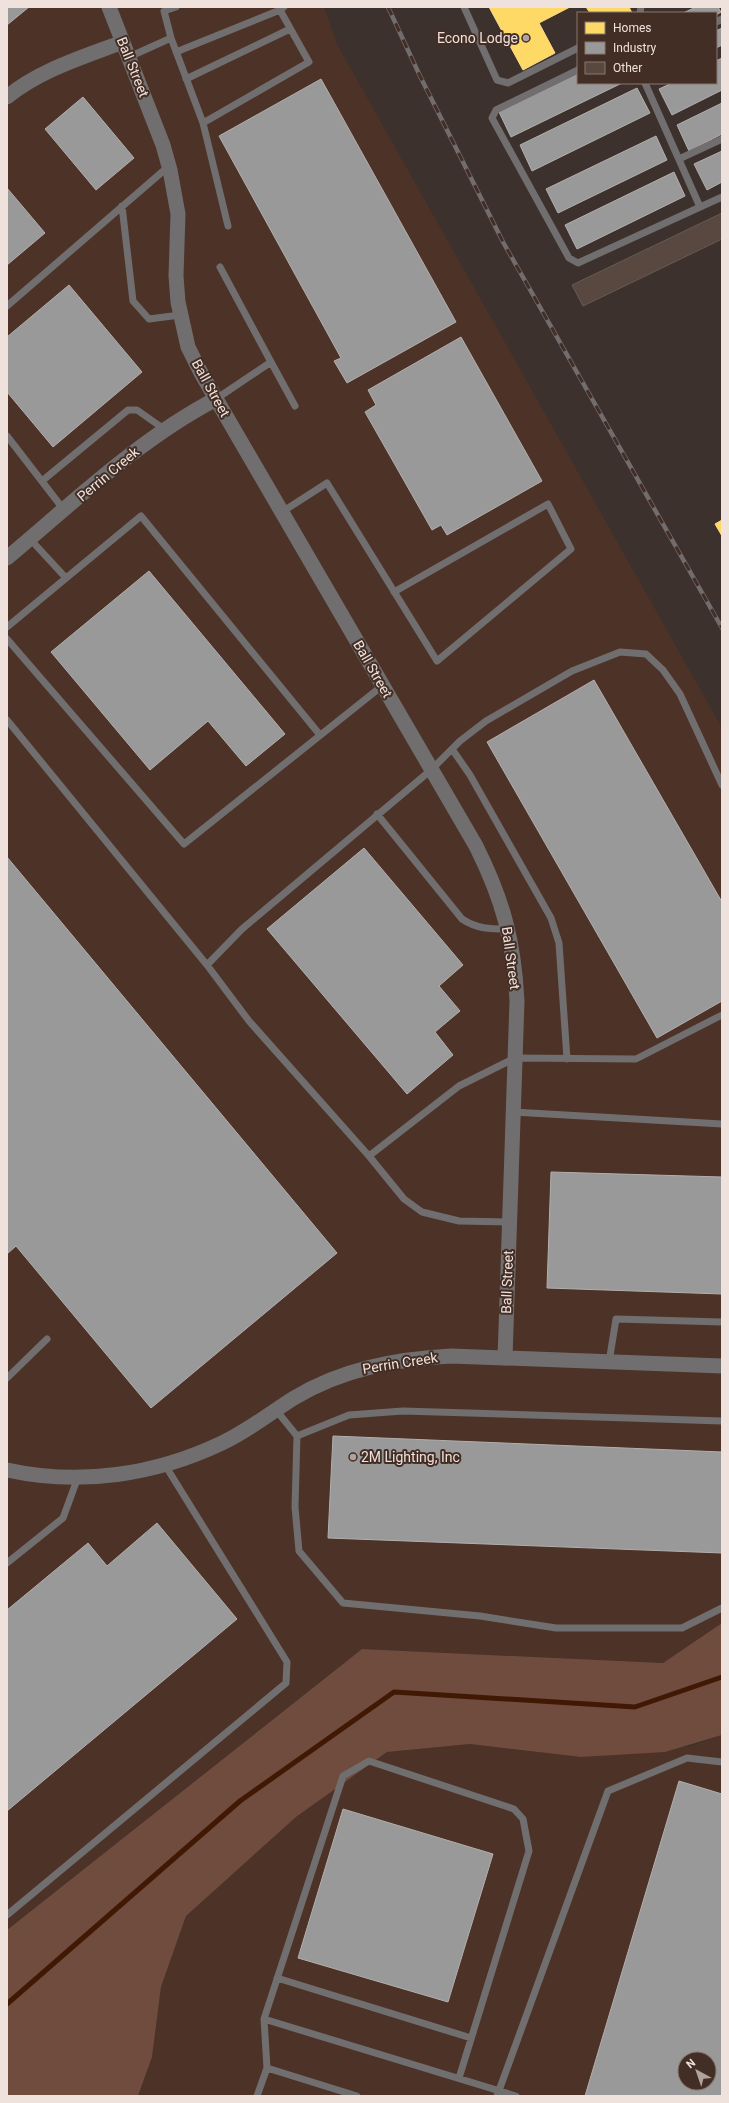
<svg xmlns="http://www.w3.org/2000/svg" width="729" height="2103" font-family="Roboto,sans-serif">
<rect width="100%" height="100%" fill="#3c312c"/>
<path fill="#4c3227" fill-rule="evenodd" d="M 7,7 L 324,7 L 337,44 L 722,728 L 722,1623 L 663,1663 L 362,1649 L 7,1930 Z
M 722,1735 L 722,2096 L 138,2096 L 152,2057 L 161,1987 L 186,1916 L 296,1817 L 387,1752 L 470,1744 L 581,1757 L 690,1746 ZM 685,2059 L 709,2059 L 709,2083 L 685,2083 Z"/>
<path fill="#6f4c3d" d="M 722,1623 L 722,1735 L 665,1752 L 581,1757 L 470,1744 L 387,1752 L 296,1817 L 186,1916 L 161,1987 L 152,2057 L 138,2096 L 7,2096 L 7,1930 L 362,1649 L 663,1663 Z"/>
<path fill="#ffd966" stroke="#fadb89" d="M 489,7 L 570,7 L 539,23 L 555,53 L 523,70 Z
M 586,7 L 629,7 L 632,13 L 590,13 Z
M 722,520 L 722,536 L 715,524 Z"/>
<path fill="#999" stroke="#b3afad" fill-rule="evenodd" d="M 7,7 L 29,7 L 7,25 Z
M 696,7 L 718,7 L 721,12 L 716,15 L 716,13 L 683,13 Z
M 722,28 L 722,45 L 716,48 L 716,31 Z
M 722,58 L 722,90 L 672,115 L 659,89 L 672,83 L 716,83 L 716,61 Z
M 578,74 L 578,83 L 622,83 L 511,137 L 499,112 Z
M 321,79 L 456,322 L 347,383 L 334,361 L 341,358 L 219,136 Z
M 637,88 L 650,113 L 532,171 L 520,145 Z
M 83,97 L 134,158 L 96,190 L 45,129 Z
M 722,103 L 722,134 L 689,151 L 677,125 Z
M 656,136 L 667,160 L 558,213 L 546,189 Z
M 722,151 L 722,182 L 707,190 L 694,164 Z
M 674,172 L 685,196 L 577,249 L 565,225 Z
M 7,188 L 45,233 L 7,265 Z
M 69,285 L 142,372 L 53,447 L 7,392 L 7,337 Z
M 461,337 L 542,481 L 447,535 L 441,525 L 432,530 L 365,412 L 376,405 L 368,390 Z
M 149,571 L 285,734 L 246,766 L 208,721 L 150,770 L 51,652 Z
M 594,680 L 722,902 L 722,1001 L 657,1038 L 487,742 Z
M 364,848 L 463,965 L 439,986 L 460,1011 L 435,1032 L 453,1055 L 407,1094 L 267,929 Z
M 7,857 L 337,1253 L 151,1408 L 16,1246 L 7,1254 Z
M 551,1172 L 722,1177 L 722,1294 L 547,1288 Z
M 333,1436 L 722,1452 L 722,1553 L 328,1538 Z
M 157,1523 L 237,1619 L 7,1811 L 7,1610 L 88,1543 L 107,1566 Z
M 679,1781 L 722,1794 L 722,2096 L 585,2096 ZM 685,2059 L 709,2059 L 709,2083 L 685,2083 Z
M 343,1809 L 493,1854 L 448,2002 L 298,1958 Z"/>
<g fill="none" stroke-linecap="round" stroke-linejoin="round">
<path stroke="#411804" stroke-width="5" d="M 7,2004 L 240,1801 L 394,1692 L 635,1707 L 722,1677"/>
</g>
<path fill="#584840" stroke="#655b57" d="M 722,213 L 722,239 L 583,306 L 572,285 Z"/>
<g fill="none" stroke-linecap="round" stroke-linejoin="round">
<path stroke="#716e6f" stroke-width="7" d="M 176,7 L 164,11 L 171,38 L 203,123 L 309,62 L 280,10 L 284,7
M 464,7 L 497,80 L 508,83 L 578,48
M 640,13 L 641,7
M 716,22 L 722,19
M 176,52 L 280,10
M 129,57 L 171,38
M 578,70 L 496,110 L 492,118 L 569,258 L 578,263 L 722,197
M 186,79 L 290,29
M 645,83 L 700,207
M 203,123 L 228,226
M 679,159 L 722,139
M 122,206 L 133,301 L 149,319 L 180,315
M 7,306 L 169,166
M 271,362 L 295,406
M 216,399 L 271,362 L 220,267
M 7,436 L 64,510
M 42,481 L 128,410 L 137,410 L 164,429
M 282,512 L 327,483 L 437,661 L 571,549 L 548,504 L 394,592
M 30,539 L 66,578
M 7,627 L 141,516 L 320,735
M 7,639 L 184,844 L 382,686
M 7,720 L 207,965 L 249,1021 L 369,1156 L 404,1199 L 422,1212 L 459,1221 L 509,1222
M 452,749 L 470,775 L 551,918 L 559,943 L 567,1059
M 377,814 L 462,919 C 477,929 490,929 508,929
M 207,965 L 242,929 L 431,770 L 460,741 L 486,721 L 572,671 L 620,652 L 646,654 L 663,670 L 680,694 L 722,785
M 513,1112 L 722,1124
M 369,1156 L 459,1086 L 515,1058 L 636,1059 L 722,1015
M 609,1362 L 616,1319 L 722,1322
M 7,1378 L 47,1339
M 276,1410 L 297,1436 L 295,1507 L 299,1551 L 343,1603 L 480,1616 L 556,1628 L 682,1628 L 722,1608
M 297,1436 L 349,1415 L 403,1411 L 722,1421
M 7,1563 L 63,1518 L 78,1477
M 7,1915 L 286,1683 L 287,1662 L 165,1465
M 277,1978 L 471,2038
M 264,2019 L 516,2096
M 267,2068 L 357,2096
M 257,2096 L 267,2068 L 264,2019 L 343,1776 L 369,1761 L 514,1809 L 523,1819 L 529,1851 L 459,2078
M 497,2096 L 608,1791 L 687,1758 L 722,1762"/>
<path stroke="#716e6f" stroke-width="15" d="M 109,7 L 163,145 L 170,170 L 178,214 L 176,276 L 178,302 L 188,347 L 201,373 L 476,846 C 503,900 514,941 517,1001 L 505,1358
M 7,97 C 40,70 83,57 123,42
M 7,558 C 74,502 138,440 216,399
M 7,1470 C 80,1486 155,1475 222,1443 C 248,1431 270,1413 294,1398 C 342,1369 396,1359 451,1356 L 722,1366"/>
<g stroke="#726c6c" stroke-width="4.5">
<path id="rail" d="M 388,7 L 420,76 L 503,242 L 722,628"/>
</g>
<use href="#rail" stroke="#432e25" stroke-width="3" stroke-dasharray="9" stroke-linecap="butt"/>
</g>
<g fill="#b0a39e" stroke="#432e25" stroke-width="1.5">
<circle cx="526" cy="38" r="4"/>
<circle cx="353" cy="1457" r="4"/>
</g>
<g text-anchor="middle" stroke-width="4" stroke-linejoin="round" paint-order="stroke">
<g font-size="14" fill="#efe1db" stroke="#432e25" text-anchor="end">
<text x="518" y="43">Econo Lodge</text>
<text x="361" y="1462" text-anchor="start">2M Lighting, Inc</text>
</g>
<g font-size="14" fill="#efe1db" stroke="#432e25">
<text transform="translate(133 67) rotate(68)" y="5">Ball Street</text>
<text transform="translate(211 388) rotate(61)" y="5">Ball Street</text>
<text transform="translate(108 474) rotate(-40)" y="5">Perrin Creek</text>
<text transform="translate(373 669) rotate(60)" y="5">Ball Street</text>
<text transform="translate(511 958) rotate(82)" y="5">Ball Street</text>
<text transform="translate(507 1282) rotate(-88)" y="5">Ball Street</text>
<text transform="translate(400 1363) rotate(-9)" y="5">Perrin Creek</text>
</g>
</g>
<rect width="729" height="2103" fill="none" stroke="#efe1db" stroke-width="16"/>
<rect x="577" y="12" width="140" height="72" fill="#432e25" stroke="#88766e"/>
<rect x="585" y="22" width="20" height="12" fill="#ffd966" stroke="#88766e"/>
<text x="613" y="32" font-size="12" fill="#efe1db">Homes</text>
<rect x="585" y="42" width="20" height="12" fill="#999999" stroke="#88766e"/>
<text x="613" y="52" font-size="12" fill="#efe1db">Industry</text>
<rect x="585" y="62" width="20" height="12" fill="#584840" stroke="#88766e"/>
<text x="613" y="72" font-size="12" fill="#efe1db">Other</text>
<g transform="translate(697 2071) rotate(320)"><circle r="19" fill="#432e25" stroke="#88766e"/>
<path d="M0-3L7 15L0 10L-7 15Z" fill="#b0a39e"/>
<text y="-6" font-size="11" font-weight="bold" text-anchor="middle" fill="#efe1db">N</text>
</g>
</svg>
